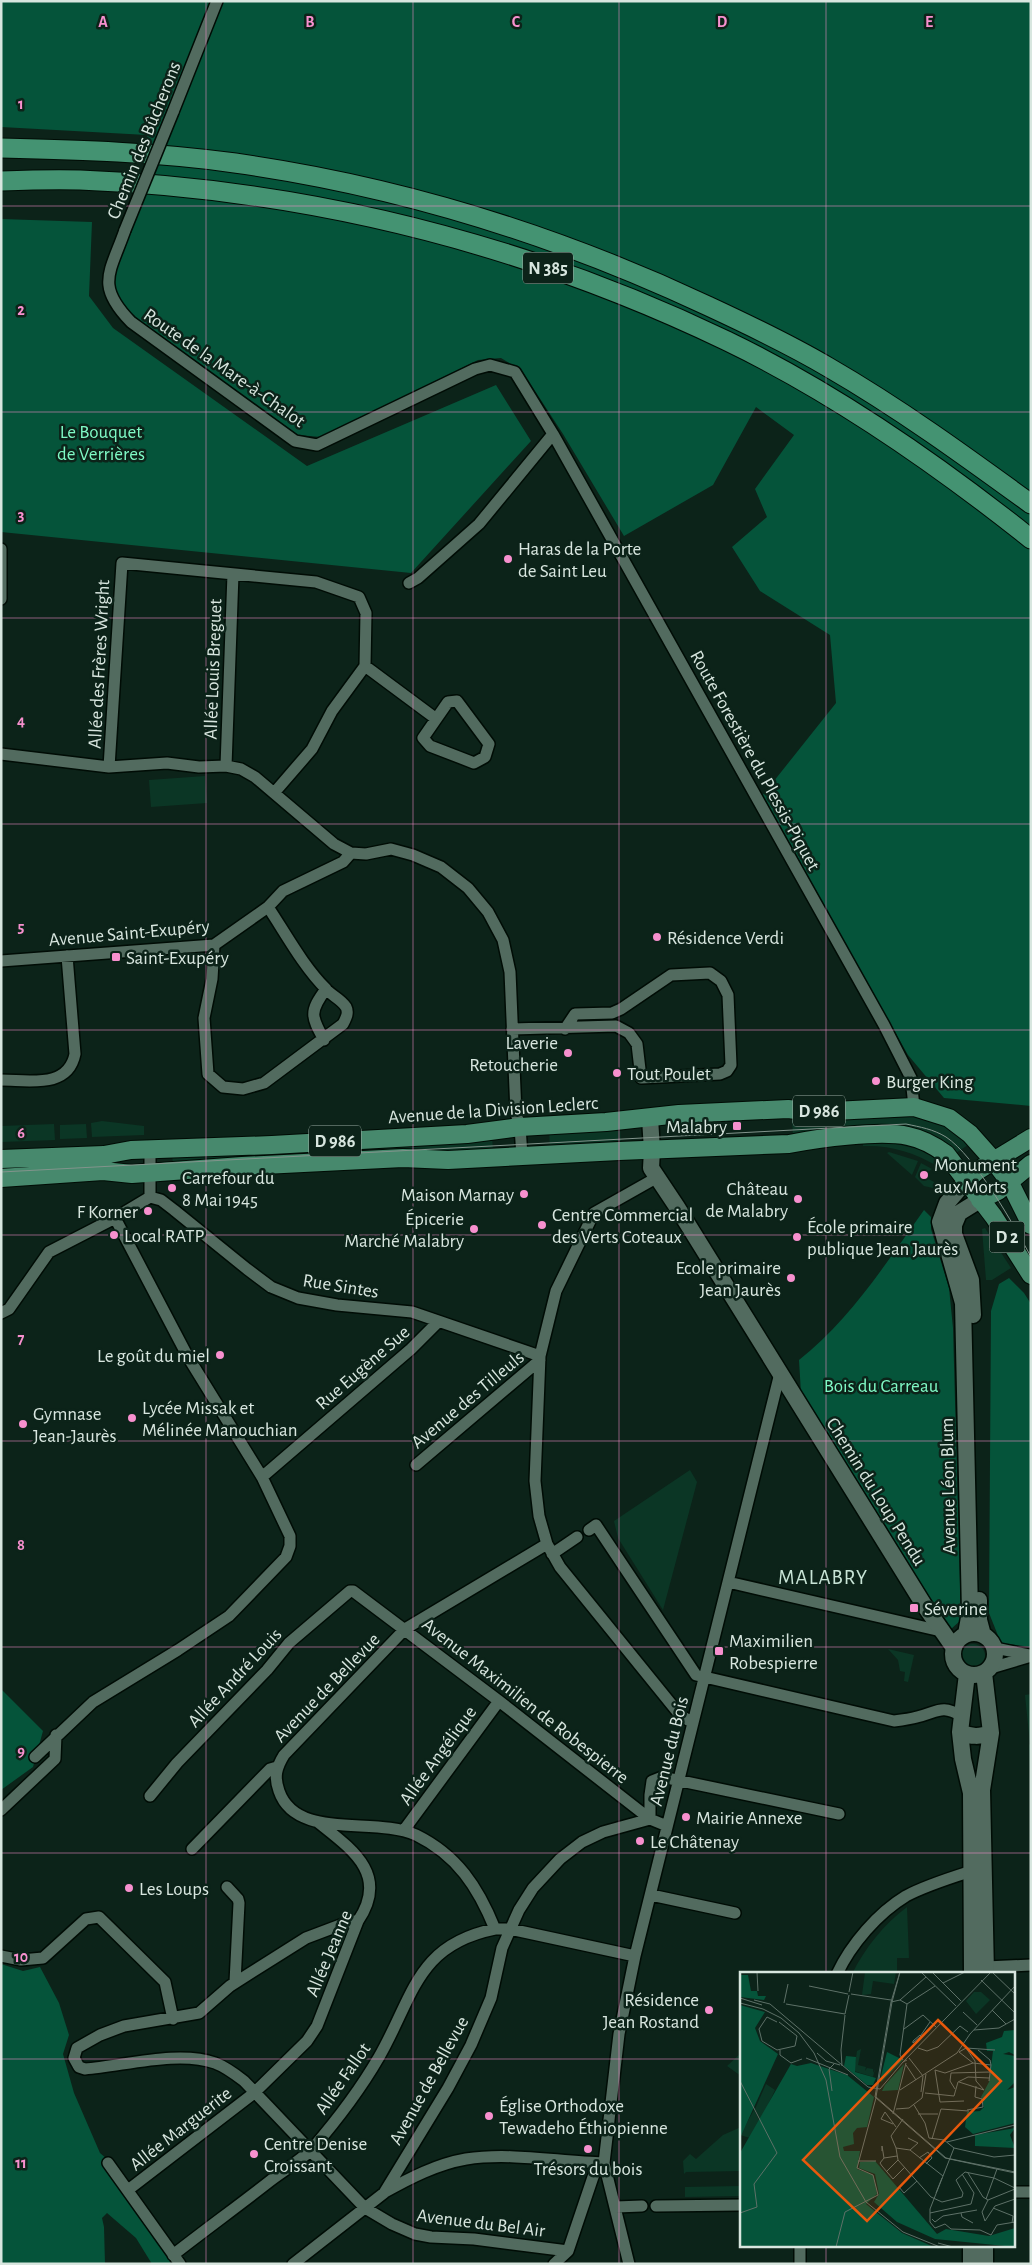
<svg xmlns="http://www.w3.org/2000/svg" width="1032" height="2265" font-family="'Alegreya Sans',sans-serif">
<rect width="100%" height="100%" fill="#0c2319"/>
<path fill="#0b3625" d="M 205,776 L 207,803 L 151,807 L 149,780 Z
M 895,1112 L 938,1119 L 971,1143 L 956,1153 L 947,1144 L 793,1138 L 792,1115 Z
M 102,1121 L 144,1126 L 144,1135 L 92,1137 L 91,1123 Z
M 54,1124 L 55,1140 L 1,1142 L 1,1126 Z
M 86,1124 L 87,1138 L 60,1139 L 60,1125 Z
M 620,1127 L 621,1145 L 550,1149 L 549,1130 Z
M 492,1135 L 493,1152 L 173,1168 L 172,1152 Z
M 892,1143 L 922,1150 L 941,1163 L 937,1166 C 914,1152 890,1145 863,1146 L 863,1144 Z
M 889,1152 L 918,1161 L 912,1175 L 887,1153 Z
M 921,1163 L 932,1169 L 923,1176 L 934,1182 L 933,1188 L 924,1186 L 915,1177 Z
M 985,1228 L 1011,1268 L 992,1280 L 986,1280 L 982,1229 Z
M 690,1470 L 697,1482 L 663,1610 L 618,1538 L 614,1521 Z
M961 1656a12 12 0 1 1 24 0a12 12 0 1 1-24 0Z
M 888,1649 L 914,1655 L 908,1682 L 904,1681 L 905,1672 L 900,1671 L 898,1660 Z
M 1031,1694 L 1031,1771 L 1030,1771 L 1029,1745 L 1030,1744 L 1025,1695 Z
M 907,1907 L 909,1958 L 897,1958 L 897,1974 L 852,1974 C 865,1948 884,1924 907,1907 Z
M 741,2053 L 741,2076 L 727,2066 Z
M 741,2127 L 741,2171 L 686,2172 L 684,2174 L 683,2161 L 690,2154 L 696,2159 L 723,2135 Z
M 741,2186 L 741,2196 L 685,2197 L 685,2187 Z"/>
<path fill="#05543a" d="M 1,1 L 1031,1 L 1031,1106 L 944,1098 L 908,1055 L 762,796 L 836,703 L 830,635 L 760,591 L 732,547 L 767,517 L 755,489 L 794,435 L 756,407 L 713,485 L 624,536 L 563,434 L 522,371 L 501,358 L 478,360 L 321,437 L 298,435 L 133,317 L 121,302 L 112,282 L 155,170 L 147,135 L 1,127 Z
M 1,219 L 92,222 L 89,296 L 113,328 L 307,466 L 496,385 L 531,441 L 411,573 L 1,532 Z
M 924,1210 L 931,1217 L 931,1229 L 949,1288 L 953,1328 L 961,1620 L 951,1629 L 942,1621 L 801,1393 L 799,1360 C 850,1320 886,1263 924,1210 Z
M 1009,1278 L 1024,1293 L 1031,1304 L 1031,1647 L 1001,1643 L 989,1613 L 991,1311 L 999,1284 Z
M 1,1689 L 43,1731 L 33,1767 L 1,1790 Z
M 1,1964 L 23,1971 L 40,1967 L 59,2003 L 69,2035 L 63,2054 L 74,2093 L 100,2153 L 108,2160 L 175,2264 L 152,2264 L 136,2238 L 107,2213 L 102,2218 L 104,2227 L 105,2264 L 1,2264 Z"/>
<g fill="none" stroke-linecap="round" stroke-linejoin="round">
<g stroke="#000c05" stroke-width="14">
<path id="minor" d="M 173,112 L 217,1
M 125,230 C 110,273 95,285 131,322 L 295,441 L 317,445 L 475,369 L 490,365 L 515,372 L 553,434 L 884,1025 L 911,1078 L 914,1107
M 1,549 L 1,599
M 409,583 L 418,578 L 479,524 L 553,434
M 365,666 L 435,718
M 457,701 L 489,744 L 485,757 L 474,763 L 430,746 L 423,738 L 448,702 Z
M 1,754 L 109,767 L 167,763 L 199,767 L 226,766 L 241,769 L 255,777 L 334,844 L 351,853 L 366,854 L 391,849 L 413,855 L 441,867 L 468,888 L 488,912 L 503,940 L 510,972 L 516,1113 L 520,1127 L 522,1156
M 226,766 L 233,574
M 109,767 L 122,563 L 316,582 L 359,597 L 366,613 L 365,666 L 332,711 L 312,749 L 274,793
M 214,945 L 212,979 L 204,1018 L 208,1074 L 223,1087 L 243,1089 L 264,1083 L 343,1024 C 346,1018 349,1013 346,1007 C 341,999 332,996 326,989 C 303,966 286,934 268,907
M 1,961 L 214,945 L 268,907 L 283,891 L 343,862 L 351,853
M 512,1029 L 616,1026 L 629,1033 L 637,1044 L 641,1078 L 720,1074 L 727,1071 L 731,1065 L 728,995 L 721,981 L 710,973 L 671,975 L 621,1009 L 612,1013 L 575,1014 L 565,1029
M 324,1040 C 311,1016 309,1012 326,989
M 1,1080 C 29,1080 68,1089 75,1054 L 67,956
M 150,1149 L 150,1197
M 656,1178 L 594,1213 L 556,1291 L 540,1356 L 535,1481 L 539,1516 L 547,1544 L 560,1567 L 680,1715 L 693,1723
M 150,1197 L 161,1200 L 174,1210 L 247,1269 L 271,1287 L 298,1298 L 337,1305 L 412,1312 L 540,1356
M 1,1313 L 9,1309 L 49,1252 L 115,1218 L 150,1197
M 416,1465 L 540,1360
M 262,1477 L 411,1349 L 438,1322
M 589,1530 L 596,1525 L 696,1675 L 894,1721 C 902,1720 910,1719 917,1717 C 938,1712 941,1704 962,1716
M 547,1544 L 405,1629 L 284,1755 C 276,1768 274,1777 279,1791 C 296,1841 375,1816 416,1835 C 457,1855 478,1887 495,1929 L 510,1929 L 635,1956
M 552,1554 L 577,1537
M 728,1582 L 941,1631
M 995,1648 L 1029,1655
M 991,1668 L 1031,1656
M 35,1757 L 93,1702 L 178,1650 L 229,1616 L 286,1557 L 290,1546 L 290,1536 L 262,1477 L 188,1357 L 115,1218
M 150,1796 L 177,1763 L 267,1670 L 289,1643 L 350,1591 L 353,1591 L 499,1701 L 650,1819
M 1,1810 L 55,1759 L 56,1735
M 667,1826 L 650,1819 L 650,1795 L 652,1781 L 662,1777 L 839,1814
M 404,1830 L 499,1701
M 192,1849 L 270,1769 L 277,1767
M 227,1887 L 238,1899 L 239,1903 L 235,1982
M 651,1895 L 735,1913
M 358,1921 L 351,1921 L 306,1938 L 230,1986 L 199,2013 L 124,2026 L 100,2035 L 77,2048 L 74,2058 L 79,2067 L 85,2069 C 124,2066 178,2050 215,2063 C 226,2067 235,2074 244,2081 L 365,2208 L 392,2224 L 415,2234 L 431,2237 L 474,2239 L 568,2251
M 1,1956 L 21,1960 L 43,1958 L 86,1919 L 99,1917 L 165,1982 L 173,2019
M 986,1967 L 1031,1965
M 837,1974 C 851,1944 878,1913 906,1896 C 927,1885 950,1878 972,1871
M 108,2163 L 180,2264
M 128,2190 L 254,2093 L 307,2041 L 317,2026 L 358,1921 C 389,1875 353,1850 319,1823
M 385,2192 C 410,2178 437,2164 466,2159 C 511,2152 559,2162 604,2163
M 1013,2192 L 1031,2192
M 656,2206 L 741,2205
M 616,2207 L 642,2206
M 800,2246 L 800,2264
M 173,2255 C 205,2230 238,2206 270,2181 C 283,2171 300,2161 312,2149 C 337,2120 360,2090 379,2057 C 414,1996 416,1945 495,1929
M 293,2264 L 384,2193 L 448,2088 L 471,2045 L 491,1998 L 502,1948 L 519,1910 L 533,1888 L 560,1859 L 582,1842 L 603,1832 L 650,1819
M 554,2264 L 568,2251 L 594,2174 L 604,2163
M 629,2264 L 604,2163 L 619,2034 L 635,1956 L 780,1373"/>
</g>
<g stroke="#000c05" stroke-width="19">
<path id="secondary" d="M 650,1118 L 652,1150 L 651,1168 L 677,1207 L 924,1605 L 954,1648
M 966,1181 L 947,1203 L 940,1222 L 963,1303 L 970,1612 L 966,1634
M 973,1315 L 971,1280 L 954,1234 L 954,1225 L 959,1213 L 980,1200
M 979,1600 L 979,1620 L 983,1635
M953 1654a21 21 0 1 1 42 0a21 21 0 1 1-42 0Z
M 984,1673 L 991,1733 L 982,1790 L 986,1974
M 967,1674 L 960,1732 L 963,1759 L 971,1793 L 972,1974
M 960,1732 C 972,1737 979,1737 991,1733
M 971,2246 L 971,2264
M 985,2246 L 985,2264"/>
</g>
<g stroke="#000c05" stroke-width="20">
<path id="primary" d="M 1,1159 L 104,1155 L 131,1150 L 272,1145 L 467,1134 L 520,1127 L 606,1122 L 679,1114 L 788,1109 L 813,1112 L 914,1107 L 949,1118 L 970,1134 L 994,1161 L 1009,1181 L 1031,1225
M 1,1178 L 103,1171 L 132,1174 L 242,1166 L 403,1158 L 448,1160 L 619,1151 L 789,1144 C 819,1138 880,1130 908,1136 C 923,1139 935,1146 946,1154 L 994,1217 L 1031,1275
M 966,1181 L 977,1171 L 1031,1138
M 980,1200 L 998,1191 L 1031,1164"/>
</g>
<g stroke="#000c05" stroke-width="21">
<path id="trunk" d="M 1,148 C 79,150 157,152 235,163 C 399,186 559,236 708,306 C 749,325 789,344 828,367 C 899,408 965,456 1031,504
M 1,181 C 27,180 54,179 80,180 C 307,189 521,242 727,341 C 835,393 937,464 1031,539"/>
</g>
<use href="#minor" stroke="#526b5f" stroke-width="11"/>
<use href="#secondary" stroke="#526b5f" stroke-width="16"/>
<use href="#primary" stroke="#47896d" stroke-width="18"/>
<use href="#trunk" stroke="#449372" stroke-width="19"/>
<path stroke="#82948c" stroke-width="1" d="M 1,1172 L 906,1124 C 920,1127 933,1129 946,1137 C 975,1156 1014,1225 1031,1257"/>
<g stroke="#000c05" stroke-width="14" stroke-linecap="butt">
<path id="minor-bridge" d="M 125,230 L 173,112"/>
</g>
<use href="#minor-bridge" stroke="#526b5f" stroke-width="11"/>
</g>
<path fill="none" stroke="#f790ce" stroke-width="1" stroke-opacity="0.55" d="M 206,1 L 206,2264M 413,1 L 413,2264M 619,1 L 619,2264M 826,1 L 826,1974M 1,206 L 1031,206M 1,412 L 1031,412M 1,618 L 1031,618M 1,824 L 1031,824M 1,1030 L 1031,1030M 1,1235 L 1031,1235M 1,1441 L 1031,1441M 1,1647 L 1031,1647M 1,1853 L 1031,1853M 1,2059 L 741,2059M 1013,2059 L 1031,2059M 826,2246 L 826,2264"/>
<g fill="#f790ce" stroke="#0c2319" stroke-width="2">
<circle cx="508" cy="559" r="5"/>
<circle cx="657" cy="937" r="5"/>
<rect x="111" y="952" width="10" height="10" rx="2.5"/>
<circle cx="568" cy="1053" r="5"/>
<circle cx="617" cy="1073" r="5"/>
<circle cx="876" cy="1081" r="5"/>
<rect x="732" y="1121" width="10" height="10" rx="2.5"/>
<circle cx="924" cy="1175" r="5"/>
<circle cx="172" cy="1188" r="5"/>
<circle cx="524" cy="1194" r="5"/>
<circle cx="798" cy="1199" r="5"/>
<circle cx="148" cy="1211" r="5"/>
<circle cx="542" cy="1225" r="5"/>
<circle cx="474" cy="1229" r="5"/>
<circle cx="114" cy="1235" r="5"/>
<circle cx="797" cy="1237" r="5"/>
<circle cx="791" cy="1278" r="5"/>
<circle cx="220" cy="1355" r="5"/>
<circle cx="132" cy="1418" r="5"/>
<circle cx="23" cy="1424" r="5"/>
<rect x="909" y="1603" width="10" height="10" rx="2.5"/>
<rect x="714" y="1646" width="10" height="10" rx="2.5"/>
<circle cx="686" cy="1817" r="5"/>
<circle cx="640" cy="1841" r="5"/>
<circle cx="129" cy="1888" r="5"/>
<circle cx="709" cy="2010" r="5"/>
<circle cx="489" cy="2116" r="5"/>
<circle cx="588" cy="2149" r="5"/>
<circle cx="254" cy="2154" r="5"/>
</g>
<g text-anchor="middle" stroke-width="5" stroke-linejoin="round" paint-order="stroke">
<g fill="#0c2319" stroke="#9baca4" stroke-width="1">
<rect x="523" y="252.5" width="50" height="31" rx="4"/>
<rect x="793" y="1095.5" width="52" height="31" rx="4"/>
<rect x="309" y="1125.5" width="52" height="31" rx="4"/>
<rect x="989.5" y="1221.5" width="35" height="31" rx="4"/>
</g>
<g font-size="18" font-weight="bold" fill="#d8e6df">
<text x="548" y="274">N 385</text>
<text x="819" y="1117">D 986</text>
<text x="335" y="1147">D 986</text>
<text x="1007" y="1243">D 2</text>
</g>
<g font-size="19" fill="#d8e6df" stroke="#0c2319">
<text transform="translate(143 140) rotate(-68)" y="7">Chemin des Bûcherons</text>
<text transform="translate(225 367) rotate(35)" y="7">Route de la Mare-à-Chalot</text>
<text transform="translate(98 664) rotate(-87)" y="7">Allée des Frères Wright</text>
<text transform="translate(212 669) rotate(-88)" y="7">Allée Louis Breguet</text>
<text transform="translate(756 760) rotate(61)" y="7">Route Forestière du Plessis-Piquet</text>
<text transform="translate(129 932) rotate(-5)" y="7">Avenue Saint-Exupéry</text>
<text transform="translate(493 1109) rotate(-4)" y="7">Avenue de la Division Leclerc</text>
<text transform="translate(341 1285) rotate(9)" y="7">Rue Sintes</text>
<text transform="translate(362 1367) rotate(-41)" y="7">Rue Eugène Sue</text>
<text transform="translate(467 1399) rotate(-40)" y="7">Avenue des Tilleuls</text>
<text transform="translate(947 1486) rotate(-91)" y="7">Avenue Léon Blum</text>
<text transform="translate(877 1491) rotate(58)" y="7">Chemin du Loup Pendu</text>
<text transform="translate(234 1677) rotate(-47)" y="7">Allée André Louis</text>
<text transform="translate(326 1687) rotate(-46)" y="7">Avenue de Bellevue</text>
<text transform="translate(526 1700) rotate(38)" y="7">Avenue Maximilien de Robespierre</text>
<text transform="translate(668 1751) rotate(-76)" y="7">Avenue du Bois</text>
<text transform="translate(437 1755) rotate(-54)" y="7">Allée Angélique</text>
<text transform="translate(328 1953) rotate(-67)" y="7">Allée Jeanne</text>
<text transform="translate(342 2078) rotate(-55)" y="7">Allée Fallot</text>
<text transform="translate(428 2080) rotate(-61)" y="7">Avenue de Bellevue</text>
<text transform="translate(180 2128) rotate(-38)" y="7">Allée Marguerite</text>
<text transform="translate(481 2222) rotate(7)" y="7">Avenue du Bel Air</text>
</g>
<g font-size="19" fill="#7ff9c5" stroke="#0c2319">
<text x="101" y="438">Le Bouquet<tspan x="101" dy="22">de Verrières</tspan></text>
<text x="881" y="1392">Bois du Carreau</text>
</g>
<g font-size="19" fill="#d8e6df" stroke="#0c2319" text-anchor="start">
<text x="518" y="555">Haras de la Porte<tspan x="518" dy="22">de Saint Leu</tspan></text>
<text x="667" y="944">Résidence Verdi</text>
<text x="126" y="964">Saint-Exupéry</text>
<text x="558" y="1049" text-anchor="end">Laverie<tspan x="558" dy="22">Retoucherie</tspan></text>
<text x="627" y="1080">Tout Poulet</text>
<text x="886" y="1088">Burger King</text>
<text x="727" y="1133" text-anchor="end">Malabry</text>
<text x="934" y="1171">Monument<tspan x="934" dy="22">aux Morts</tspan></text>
<text x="182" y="1184">Carrefour du<tspan x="182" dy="22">8 Mai 1945</tspan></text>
<text x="788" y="1195" text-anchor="end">Château<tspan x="788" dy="22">de Malabry</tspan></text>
<text x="514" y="1201" text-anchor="end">Maison Marnay</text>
<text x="138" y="1218" text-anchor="end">F Korner</text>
<text x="552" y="1221">Centre Commercial<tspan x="552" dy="22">des Verts Coteaux</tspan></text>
<text x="464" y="1225" text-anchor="end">Épicerie<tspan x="464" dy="22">Marché Malabry</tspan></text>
<text x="807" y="1233">École primaire<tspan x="807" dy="22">publique Jean Jaurès</tspan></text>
<text x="124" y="1242">Local RATP</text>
<text x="781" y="1274" text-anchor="end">Ecole primaire<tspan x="781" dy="22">Jean Jaurès</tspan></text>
<text x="210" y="1362" text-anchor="end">Le goût du miel</text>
<text x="142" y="1414">Lycée Missak et<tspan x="142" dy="22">Mélinée Manouchian</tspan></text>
<text x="33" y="1420">Gymnase<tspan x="33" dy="22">Jean-Jaurès</tspan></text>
<text x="924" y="1615">Séverine</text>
<text x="729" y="1647">Maximilien<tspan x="729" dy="22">Robespierre</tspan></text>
<text x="696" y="1824">Mairie Annexe</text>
<text x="650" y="1848">Le Châtenay</text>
<text x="139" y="1895">Les Loups</text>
<text x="699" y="2006" text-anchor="end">Résidence<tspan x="699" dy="22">Jean Rostand</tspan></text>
<text x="499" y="2112">Église Orthodoxe<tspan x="499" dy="22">Tewadeho Éthiopienne</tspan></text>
<text x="264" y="2150">Centre Denise<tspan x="264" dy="22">Croissant</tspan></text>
<text x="588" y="2175" text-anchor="middle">Trésors du bois</text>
</g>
<g font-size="21" letter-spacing="1" fill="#c8e4d6" stroke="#0c2319">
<text x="823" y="1584">MALABRY</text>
</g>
</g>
<g transform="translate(740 1972)">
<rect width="275" height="275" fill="#0c2319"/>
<path d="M 125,0 L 156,0 L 154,12 L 133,9 L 131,22 L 122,23 ZM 234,20 L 241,20 L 250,28 L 236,42 L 226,29 ZM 121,77 L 118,93 L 126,95 L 125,99 L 127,96 L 133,97 L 133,101 L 135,97 L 133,105 L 114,99 L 117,79 ZM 26,112 L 35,118 L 21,148 L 15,137 ZM 14,138 L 20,150 L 10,166 L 0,163 Z" fill="#0b3625"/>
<path d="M 0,3 L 8,3 L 11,19 L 17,19 L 18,24 L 26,24 L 24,28 L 0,25 ZM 0,33 L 25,40 L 15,56 L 20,69 L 38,82 L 0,166 ZM 275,58 L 275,83 L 269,80 L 263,82 L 275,84 L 275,110 L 267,118 L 275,115 L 275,151 L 233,162 L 225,155 L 227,140 L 240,139 L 244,135 L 241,125 L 249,110 L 253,79 L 256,79 L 247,79 L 246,71 L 262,65 L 264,59 ZM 147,80 L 163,88 L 141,110 L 140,108 ZM 106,84 L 116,85 L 115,100 L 136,106 L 133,113 L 127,113 L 104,94 ZM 71,91 L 107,103 L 134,125 L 127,155 L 117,156 L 113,161 L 114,172 L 103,175 L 104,179 L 120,179 L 117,197 L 133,203 L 137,222 L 126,232 L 162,261 L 194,275 L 0,275 L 0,181 L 51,92 L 57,94 ZM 164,92 L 158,118 L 142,119 L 145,113 ZM 275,156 L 270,163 L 275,176 L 235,174 L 235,163 ZM 135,189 L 197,262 L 206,257 L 249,264 L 275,256 L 275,275 L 195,267 L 157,250 L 134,230 L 139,222 L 135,202 L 119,196 L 120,190 Z" fill="#05543a"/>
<path fill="none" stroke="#5e7168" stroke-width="1" d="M 17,0 L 18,19M 160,0 L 151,30 L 135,125 L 205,186 L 275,201M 160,0 L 152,30 L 136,125 L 206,186 L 275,200M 181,0 L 216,34M 192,0 L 221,29M 252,0 L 275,22M 241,8 L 275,41M 203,11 L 225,0M 69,14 L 108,22M 109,20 L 113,0M 111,22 L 151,28M 0,26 L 22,33M 14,28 L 30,32 L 128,115 L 140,117 L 163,90M 160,28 L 186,5M 151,30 L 160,28 L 167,32M 0,31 L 23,37 L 41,46 L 59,61 L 74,81 L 86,108 L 100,185 L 126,230 L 163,260 L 200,275M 44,31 L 48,12M 46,32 L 105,42M 252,38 L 266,52M 223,40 L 237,53M 105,42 L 109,23M 37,50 L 27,45 L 19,57 L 22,69 L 37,78 L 55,74 L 57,64 L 39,50M 164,57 L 183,43 L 196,55M 234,58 L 259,56 L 275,47M 180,63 L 181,64 L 173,71 L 173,69 ZM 181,63 L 190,50M 178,76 L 187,79 L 198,75 L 220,54 L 228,60M 226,76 L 235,89 L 236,109 L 244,118M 40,78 L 40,83 L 51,91 L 62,87M 101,78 L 102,94M 101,78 L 105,43M 238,78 L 250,88 L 251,93M 219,80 L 226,76 L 255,78M 219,80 L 233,91M 77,81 L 86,89 L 100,93M 66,86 L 108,103M 169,86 L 183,104 L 181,120M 163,88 L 160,83 L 167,32 L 195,14M 167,88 L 163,90 L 251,0M 166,93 L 176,108M 211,101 L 250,100M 211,101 L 210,109 L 215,117M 0,109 L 37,181 L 14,212 L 17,235 L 0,241M 219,110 L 244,118M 160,118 L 217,81 L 230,62 L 275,14M 92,119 L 89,97 L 94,92M 185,121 L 214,124 L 218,110 L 228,105 L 249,106M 224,129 L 200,130 L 195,98 L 205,101 L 233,91 L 251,93 L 249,109M 174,133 L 185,151 L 189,166M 156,137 L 169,136 L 182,126 L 186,102M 227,138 L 243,135 L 242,127 L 235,125 L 236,114M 153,142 L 166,91M 178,142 L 198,142M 153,152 L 141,147 L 145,140 L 156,155M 168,166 L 178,171 L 170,178M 189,166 L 204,168 L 214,176 L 254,185 L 275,183M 192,167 L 201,137 L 229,139M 207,170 L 275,153M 156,176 L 158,188 L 191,225 L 202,230 L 222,225 L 223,221 L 216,208 L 225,200 L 254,206 L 275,216M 156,176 L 170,178 L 203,204M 156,176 L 151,164 L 163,147M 214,176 L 190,237 L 190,250 L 195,256 L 205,252 L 211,257 L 240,258 L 251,263 L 257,253 L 275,250M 142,179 L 142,174 L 144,186M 157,184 L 144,186 L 140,191 L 142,194 L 153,207 L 165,195M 179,186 L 188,180 L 192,186 L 186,192M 118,189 L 136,189M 146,200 L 158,188M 228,201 L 243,225 L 248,228M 172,203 L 159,215 L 164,221 L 177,209M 196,221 L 202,206M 246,227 L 257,197M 248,228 L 242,240 L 245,249 L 255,234 L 275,227M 248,228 L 275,217M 253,236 L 273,244 L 272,251M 190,241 L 231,232 L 234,221 L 222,202M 221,241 L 222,245 L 233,251M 192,247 L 195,250 L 203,244 L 237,238M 198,271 L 213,275M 96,275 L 105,240 L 138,223 L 133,203 L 117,196 L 136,126"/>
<path fill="#e8590c" fill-opacity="0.15" stroke="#e8590c" stroke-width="2.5" d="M 198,48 L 261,109 L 127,249 L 63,188 Z"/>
<rect width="275" height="275" fill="none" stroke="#d8e6df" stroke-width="2.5"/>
</g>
<g font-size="16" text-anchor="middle" font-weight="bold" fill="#f790ce" stroke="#0c2319" stroke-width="5" stroke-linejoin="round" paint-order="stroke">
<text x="103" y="27">A</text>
<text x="310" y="27">B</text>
<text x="516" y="27">C</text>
<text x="722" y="27">D</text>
<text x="929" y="27">E</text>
<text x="21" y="109">1</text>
<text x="21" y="315">2</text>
<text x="21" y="520">3</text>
<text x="21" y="726">4</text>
<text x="21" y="932">5</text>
<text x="21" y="1138">6</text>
<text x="21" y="1344">7</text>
<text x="21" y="1550">8</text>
<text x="21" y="1756">9</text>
<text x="21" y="1962">10</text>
<text x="21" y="2168">11</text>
</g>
<rect width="1032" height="2265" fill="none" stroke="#d8e6df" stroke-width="5"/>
</svg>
